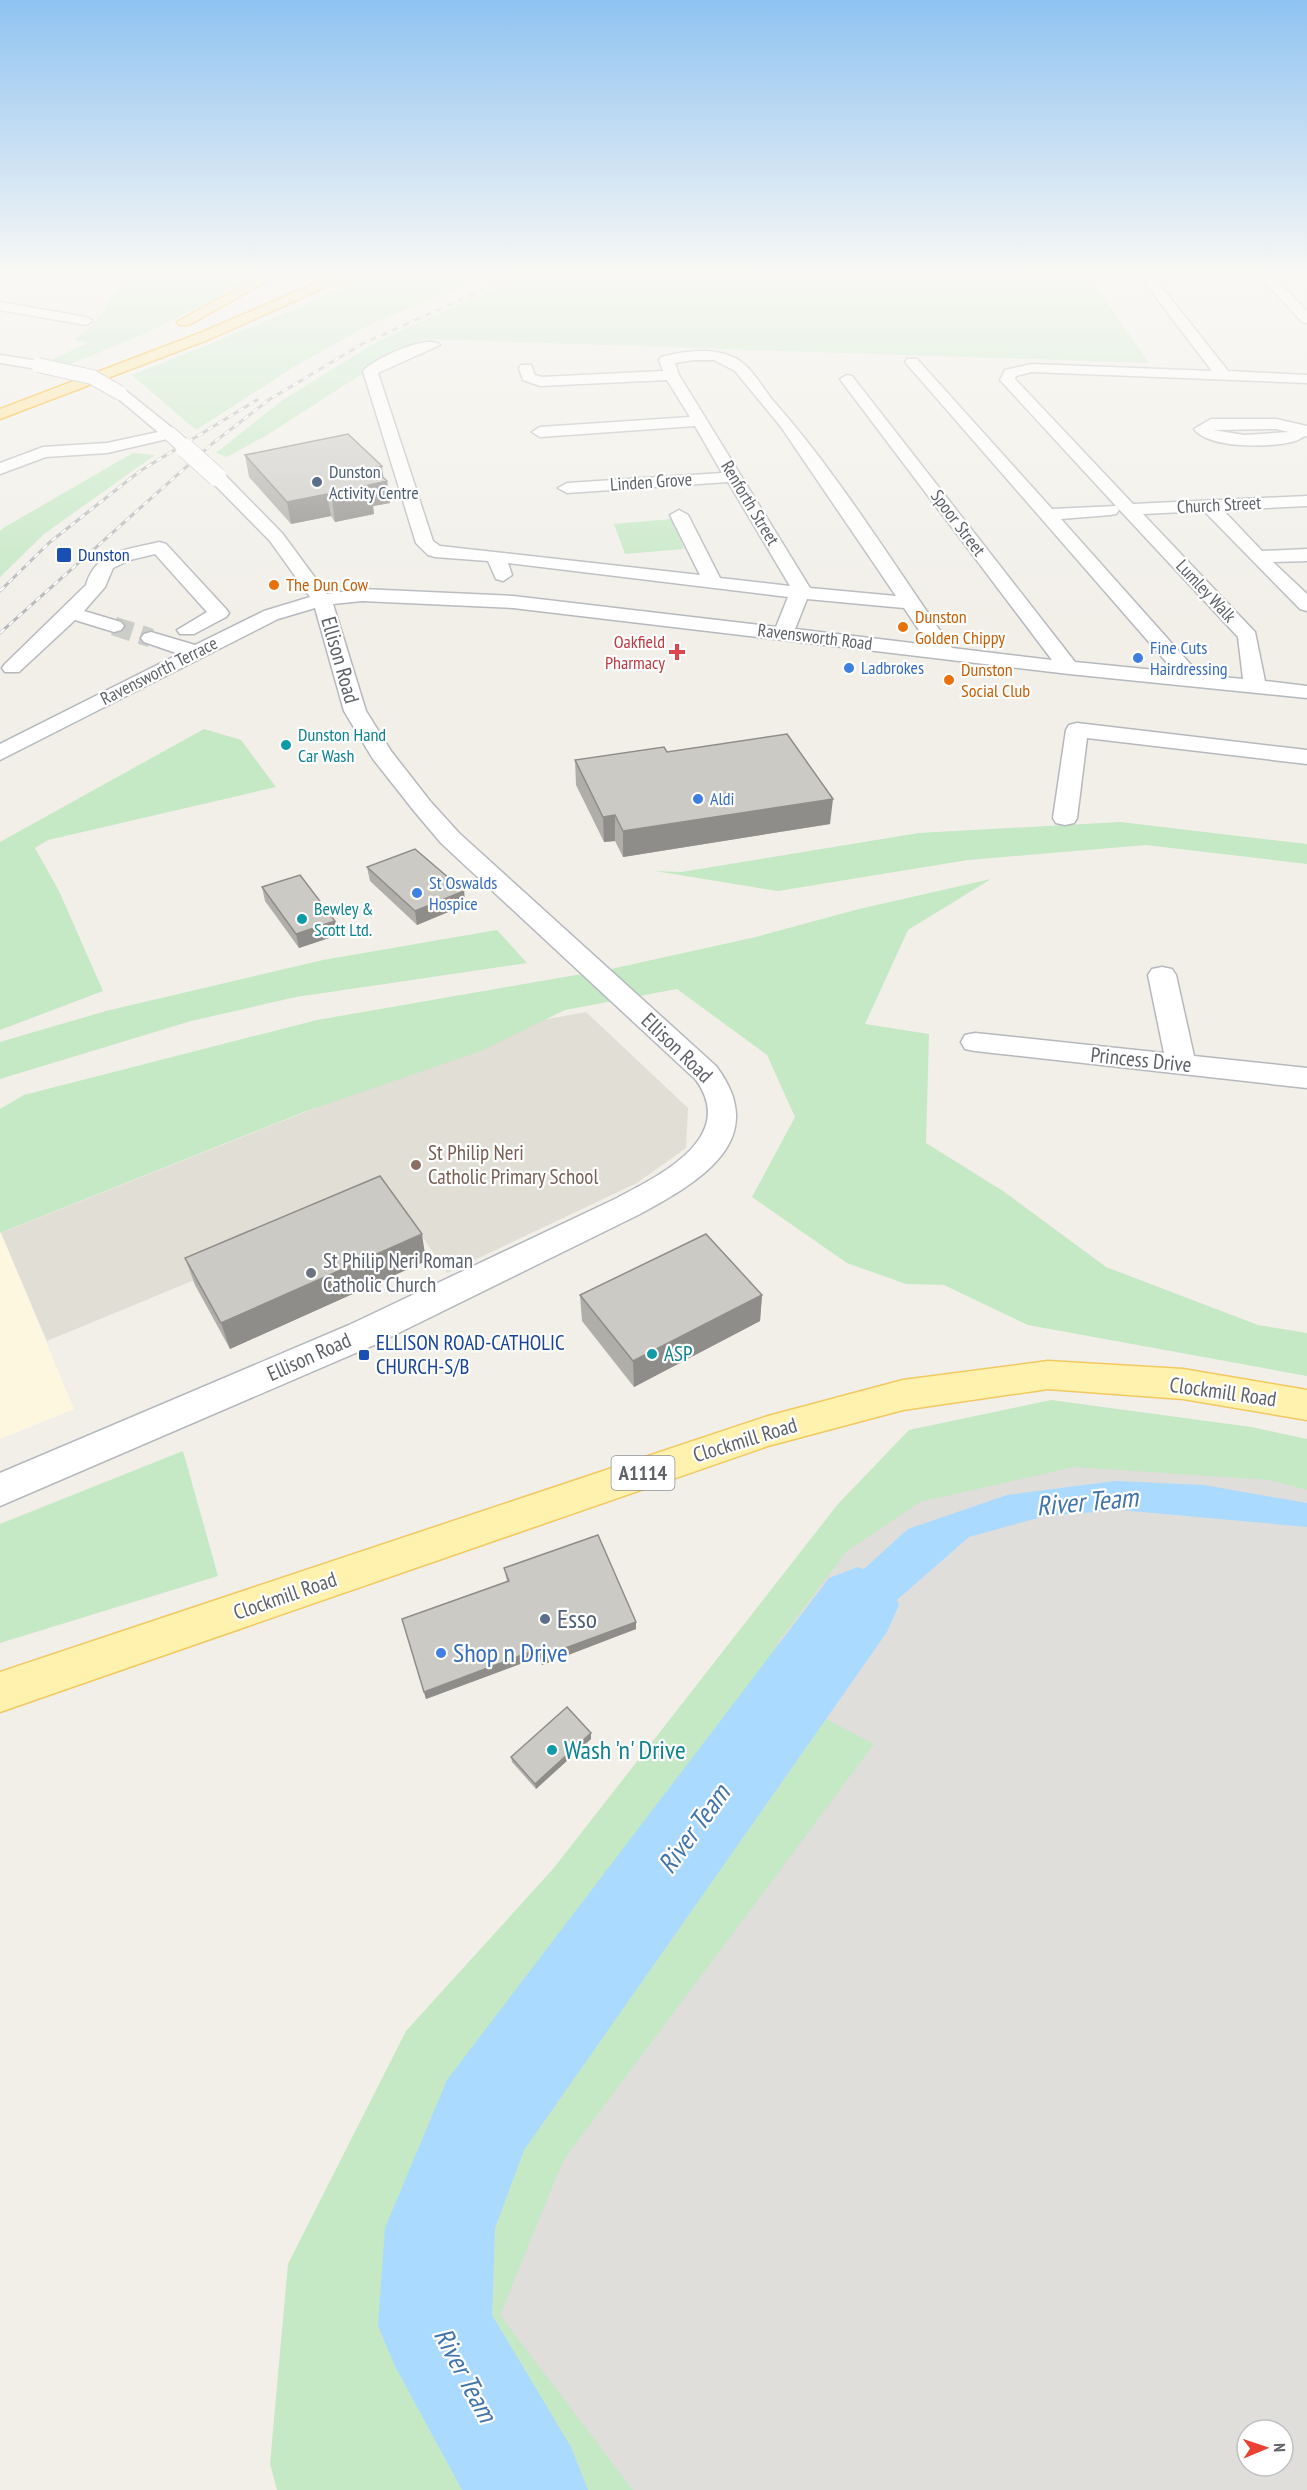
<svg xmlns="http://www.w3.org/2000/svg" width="1307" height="2490" font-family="'PT Sans Narrow',sans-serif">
<rect width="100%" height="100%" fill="#f1efe8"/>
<path fill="#fef7e0" d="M 1,1233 L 74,1409 L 0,1439 L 0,1233 Z"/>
<path fill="#e0deda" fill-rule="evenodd" d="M 1013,1428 L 1307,1458 L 1307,2490 L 424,2490 L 457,2093 L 857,1508 ZM 1247,2430 L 1283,2430 L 1283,2466 L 1247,2466 Z"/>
<path fill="#e1ded6" d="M 586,1012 L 688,1108 L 686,1148 L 637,1183 L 447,1273 L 395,1197 L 47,1341 L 1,1233 L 532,1022 Z"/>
<path fill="#c5e8c5" d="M 136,271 L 262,271 L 196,308 L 142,335 L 68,365 L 51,360 L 88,343 L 74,340 L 92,326 L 103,313 L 108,300 Z
M 377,271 L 500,271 L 373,323 L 297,365 L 196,430 L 132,375 L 296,309 Z
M 532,271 L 1086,271 L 1149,363 L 425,339 L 362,374 L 267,435 L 227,457 L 216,453 L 281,401 L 378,341 Z
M 133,453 L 155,455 L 44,534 L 0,577 L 0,531 L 3,528 Z
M 672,519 L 684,549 L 625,554 L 614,524 Z
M 204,729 L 241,740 L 276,787 L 48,840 L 35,848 L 59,891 L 103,991 L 0,1030 L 0,842 Z
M 1120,822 L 1307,844 L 1307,864 L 1146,845 L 968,860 L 778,891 L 655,871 L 681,872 L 919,833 Z
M 991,879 L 908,930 L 865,1024 L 929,1034 L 926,1143 L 1003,1191 L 1106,1267 L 1258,1325 L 1307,1333 L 1307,1376 L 1028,1325 L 944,1285 L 906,1284 L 847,1263 L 752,1197 L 795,1117 L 767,1055 L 677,989 L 565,1010 L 481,1051 L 304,1112 L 0,1233 L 0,1109 L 24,1095 L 317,1020 L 611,969 L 756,937 L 859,909 Z
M 497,930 L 527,963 L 296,997 L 191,1021 L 0,1079 L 0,1042 L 106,1011 L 323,960 Z
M 1051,1400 L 1251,1427 L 1307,1439 L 1307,1490 L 1270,1480 L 1074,1467 L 920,1502 L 846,1552 L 779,1641 L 758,1683 L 874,1744 L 563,2161 L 500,2315 L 633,2490 L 277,2490 L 270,2464 L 288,2264 L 406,2031 L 553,1869 L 838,1504 L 909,1430 Z
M 183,1451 L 218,1576 L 0,1643 L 0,1524 Z"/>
<path fill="#aadaff" d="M 1115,1481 L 1204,1485 L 1307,1503 L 1307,1527 L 1120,1510 L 1045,1516 L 969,1537 L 890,1606 L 820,1692 L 783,1668 L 855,1577 L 908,1529 L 1007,1495 Z"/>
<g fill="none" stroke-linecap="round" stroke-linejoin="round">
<path fill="#aadaff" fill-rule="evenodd" d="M 858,1567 L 887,1578 L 899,1605 L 887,1632 L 524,2150 L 495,2228 L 492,2315 L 571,2447 L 588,2490 L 462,2490 L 395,2366 L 378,2326 L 385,2228 L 447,2080 L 829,1578 Z"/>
<path stroke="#ccccc8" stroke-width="19" stroke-dasharray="19 9" stroke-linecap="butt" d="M 114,626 L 151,638"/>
<g stroke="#b5b8bc" stroke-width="3">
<path id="minor" d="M 74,271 L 106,271 L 128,275 L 129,278 L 123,282 Z
M 1136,271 L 1149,271 L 1228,371 L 1307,375 L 1307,383 L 1032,372 L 1016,376 L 1015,379 L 1133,504 L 1307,496 L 1307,506 L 1223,510 L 1262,551 L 1307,549 L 1307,561 L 1273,562 L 1307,594 L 1307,611 L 1300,609 L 1204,511 L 1143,514 L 1255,632 L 1265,681 L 1307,686 L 1307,698 L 1069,674 L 513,608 L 362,601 L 333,604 L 366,711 L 391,751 L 430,801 L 459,833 L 716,1066 C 772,1140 699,1182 640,1214 L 374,1345 L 0,1506 L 0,1473 L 349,1325 L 617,1198 C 659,1176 738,1138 696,1080 L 441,843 L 414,811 L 373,759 L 344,711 L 315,608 L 278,619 L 0,760 L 0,744 L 179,654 L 144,642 L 141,638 L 144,634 L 151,632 L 195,645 L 264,611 L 310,597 L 270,541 L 211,481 L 209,477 L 211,473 L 223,473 L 282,533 L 327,594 L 362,589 L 513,596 L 776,627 L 788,597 L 508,563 L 512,575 L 503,581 L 496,579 L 488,561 L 435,557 L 428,555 L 416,543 L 363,371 C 372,360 428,333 440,345 L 378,373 L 433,541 L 440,546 L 700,575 L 670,515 L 679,510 L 688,515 L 720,578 L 790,586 L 728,482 L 567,493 L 558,488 L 567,483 L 722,473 L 695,426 L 540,437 L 532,432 L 540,427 L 690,417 L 667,380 L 540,386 L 523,380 L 519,368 L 521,365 L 531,365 L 535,375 L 542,377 L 663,371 L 659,360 L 661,357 C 684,351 711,347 733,357 C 752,365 762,389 776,404 C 841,478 895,567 952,648 L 1052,660 L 842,382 L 840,379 L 847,375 L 852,376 L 1075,662 L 1175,672 L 905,362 L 907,359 L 917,359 L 1052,509 L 1116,506 L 1000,380 L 1005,370 L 1032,364 L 1212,371 ZM 694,360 L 714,360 L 735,371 L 781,427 L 896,596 L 810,588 L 679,375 L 675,363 ZM 1116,506 L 1238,637 L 1243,679 L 1200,675 L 1061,519 L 1110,515 L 1116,514 L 1119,510 ZM 807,599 L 904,608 L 929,645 L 795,629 Z
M 1255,271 L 1268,271 L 1307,311 L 1307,323 L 1302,322 Z
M 0,302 L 86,317 L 93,321 L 86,325 L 0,310 Z
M 0,355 L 38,361 L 45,365 L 38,369 L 0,363 Z
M 120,388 L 125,390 L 176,431 L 178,434 L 176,437 L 107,453 L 46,457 L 0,474 L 0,463 L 43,447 L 107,443 L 158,432 L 115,396 L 112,393 Z
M 1211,419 L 1276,419 L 1307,426 L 1307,436 C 1302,436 1300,440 1295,441 C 1272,448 1209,449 1194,429 ZM 1276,429 L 1289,432 L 1244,435 L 1213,430 Z
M 159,542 L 166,544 L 226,609 L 229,613 L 226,617 L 194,634 L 180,634 L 177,630 L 207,612 L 155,554 L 130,560 L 113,568 L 105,587 L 84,611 L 121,622 L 124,626 L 121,630 L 114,632 L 75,620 L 19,672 L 5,672 L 2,668 L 5,664 L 86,585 C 96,550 127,550 159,542 Z
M 1077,723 L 1307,750 L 1307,764 L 1087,738 L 1077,818 L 1074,823 L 1065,825 L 1056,823 L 1053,818 L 1066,730 L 1069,725 Z
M 1162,967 L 1172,969 L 1176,975 L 1194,1056 L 1307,1068 L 1307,1088 L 975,1051 L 965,1049 L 961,1042 L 965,1035 L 975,1033 L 1164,1053 L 1148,975 L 1152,969 Z"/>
</g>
<g stroke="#f2c960" stroke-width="3">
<path id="major" d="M 1048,1361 L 1183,1369 L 1307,1390 L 1307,1420 L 1183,1399 L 1048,1389 L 903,1410 L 768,1446 L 0,1712 L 0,1672 L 768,1416 L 903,1380 Z"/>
</g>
<g stroke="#f9ab00" stroke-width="3">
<path id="highway" d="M 268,271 L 284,271 L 189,325 L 179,325 L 177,322 Z
M 344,271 L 362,271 L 210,339 L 0,419 L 0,409 L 200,333 Z"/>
</g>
<use href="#minor" fill="#fff" fill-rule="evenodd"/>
<use href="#major" fill="#fff2af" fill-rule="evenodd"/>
<use href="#highway" fill="#fde293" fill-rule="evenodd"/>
<g stroke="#b6b7b8" stroke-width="3">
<path id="rail" d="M 0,591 L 50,542 L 140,471 L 257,400
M 0,633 L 213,443 L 270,399 L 362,344 L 525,271"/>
</g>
<use href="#rail" stroke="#fff" stroke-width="2" stroke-dasharray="6" stroke-linecap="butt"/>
<g stroke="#b5b8bc" stroke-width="16" stroke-linecap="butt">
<path id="minor-bridge-far1" d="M 38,365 L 92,377 L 120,393
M 170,434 L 187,449"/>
</g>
<g stroke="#b5b8bc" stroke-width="20" stroke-linecap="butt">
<path id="minor-bridge" d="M 185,448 L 217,477"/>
</g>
<use href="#minor-bridge-far1" stroke="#fff" stroke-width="14"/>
<use href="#minor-bridge" stroke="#fff" stroke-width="19"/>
</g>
<path fill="#afaea9" d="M 245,455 L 384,478 L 387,481 L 390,503 L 373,506 L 374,514 L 335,522 L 331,516 L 291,524 L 249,477 Z
M 667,752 L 830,824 L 623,857 L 615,841 L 604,842 L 576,785 L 575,760 Z
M 367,867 L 464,891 L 465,905 L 417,925 L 370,881 Z
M 262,887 L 338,935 L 299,948 L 265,901 Z
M 185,1258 L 426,1261 L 230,1349 L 195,1285 Z
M 580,1295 L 762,1295 L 760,1321 L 634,1387 L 582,1321 Z
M 504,1568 L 636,1622 L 636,1629 L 542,1665 L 539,1657 L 426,1699 L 402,1619 L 507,1581 Z
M 591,1739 L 536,1789 L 512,1762 L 511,1757 Z"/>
<path fill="#8f8d8a" d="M 382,466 L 384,482 L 387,481 L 390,503 L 373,506 L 374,514 L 335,522 L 332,499 L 365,486 L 373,468 Z
M 327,494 L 331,516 L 291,524 L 287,502 Z
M 833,799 L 830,824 L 623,857 L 623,831 Z
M 615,815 L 615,841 L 604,842 L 603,817 Z
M 464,891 L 465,905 L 417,925 L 415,911 Z
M 335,921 L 338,935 L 299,948 L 296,934 Z
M 422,1234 L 426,1261 L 230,1349 L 221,1323 Z
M 762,1295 L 760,1321 L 634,1387 L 633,1361 Z
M 636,1622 L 636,1629 L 542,1665 L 541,1657 Z
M 538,1649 L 539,1657 L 426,1699 L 424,1692 Z
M 591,1733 L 591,1739 L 536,1789 L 535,1784 Z"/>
<path fill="#cccac5" stroke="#8f8d8a" stroke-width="1.5" d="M 348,434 L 382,466 L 373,468 L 387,481 L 365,486 L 371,492 L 332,499 L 327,494 L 287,502 L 245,455 Z
M 787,734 L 833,799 L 623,831 L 615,815 L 603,817 L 575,760 L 664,747 L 667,752 Z
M 415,849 L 464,891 L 415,911 L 367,867 Z
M 300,875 L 335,921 L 296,934 L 262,887 Z
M 380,1176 L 422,1234 L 221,1323 L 185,1258 Z
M 706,1234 L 762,1295 L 633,1361 L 580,1295 Z
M 598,1535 L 636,1622 L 541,1657 L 538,1649 L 424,1692 L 402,1619 L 509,1581 L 504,1568 Z
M 567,1707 L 591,1733 L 535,1784 L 511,1757 Z"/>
<linearGradient id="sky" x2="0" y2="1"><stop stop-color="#8fc3f1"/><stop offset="0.44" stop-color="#f9f8f5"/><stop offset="1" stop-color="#f9f8f5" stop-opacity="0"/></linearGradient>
<rect width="1307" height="620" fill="url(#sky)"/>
<g fill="#5c6f8a" stroke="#fff" stroke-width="2">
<circle cx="317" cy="482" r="6"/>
<circle cx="545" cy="1619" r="6"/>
</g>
<g fill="#1a4fb4" stroke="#fff" stroke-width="2">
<rect x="56" y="547" width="16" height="16" rx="3"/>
<rect x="358" y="1349" width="12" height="12" rx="3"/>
</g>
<g fill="#e8710a" stroke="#fff" stroke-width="2">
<circle cx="274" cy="585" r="6"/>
<circle cx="903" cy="627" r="6"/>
<circle cx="949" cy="680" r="6"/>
</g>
<path fill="#e0444e" stroke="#fff" stroke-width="2" d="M674 643h6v6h6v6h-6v6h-6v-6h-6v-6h6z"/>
<g fill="#3f7fe0" stroke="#fff" stroke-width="2">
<circle cx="1138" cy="658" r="6"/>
<circle cx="849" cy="668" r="6"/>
<circle cx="698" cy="799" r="6"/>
<circle cx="417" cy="893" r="6"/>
<circle cx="441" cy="1653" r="6"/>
</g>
<g fill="#0f9aa8" stroke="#fff" stroke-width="2">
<circle cx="286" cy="745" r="6"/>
<circle cx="302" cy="919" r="6"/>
<circle cx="652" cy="1354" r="6"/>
<circle cx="552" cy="1750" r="6"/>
</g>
<circle fill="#8d6e63" stroke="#fff" stroke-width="2" cx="416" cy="1165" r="6"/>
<circle fill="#6b7280" stroke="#fff" stroke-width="2" cx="311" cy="1273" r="6"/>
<g text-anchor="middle" stroke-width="4.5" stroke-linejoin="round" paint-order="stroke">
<g font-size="18" fill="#4e5e75" stroke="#fff" text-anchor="start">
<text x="329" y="478">Dunston<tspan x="329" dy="21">Activity Centre</tspan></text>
</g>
<g font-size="18" fill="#5f6368" stroke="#fff">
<text transform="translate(651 482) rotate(-4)" y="6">Linden Grove</text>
<text transform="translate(750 503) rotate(59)" y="6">Renforth Street</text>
<text transform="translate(1219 505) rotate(-3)" y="6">Church Street</text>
<text transform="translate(958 523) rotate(53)" y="6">Spoor Street</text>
<text transform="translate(1206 591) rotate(47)" y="6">Lumley Walk</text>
<text transform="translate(815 637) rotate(7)" y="6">Ravensworth Road</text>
<text transform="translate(159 671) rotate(-27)" y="6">Ravensworth Terrace</text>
</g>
<g font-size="18" fill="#164399" stroke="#fff" text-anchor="start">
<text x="78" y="561">Dunston</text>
</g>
<g font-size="18" fill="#c56008" stroke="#fff" text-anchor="start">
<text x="286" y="591">The Dun Cow</text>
<text x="915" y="623">Dunston<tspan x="915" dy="21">Golden Chippy</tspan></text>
<text x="961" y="676">Dunston<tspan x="961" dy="21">Social Club</tspan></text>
</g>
<g font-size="18" fill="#be3a42" stroke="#fff" text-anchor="end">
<text x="665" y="648">Oakfield<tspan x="665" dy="21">Pharmacy</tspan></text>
</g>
<g font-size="18" fill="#366cbe" stroke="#fff" text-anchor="start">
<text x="1150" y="654">Fine Cuts<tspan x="1150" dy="21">Hairdressing</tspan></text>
<text x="861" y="674">Ladbrokes</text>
<text x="710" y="805">Aldi</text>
<text x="429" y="889">St Oswalds<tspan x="429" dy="21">Hospice</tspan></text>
</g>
<g font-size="18" fill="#0d838f" stroke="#fff" text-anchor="start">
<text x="298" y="741">Dunston Hand<tspan x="298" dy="21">Car Wash</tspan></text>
<text x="314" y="915">Bewley &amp;<tspan x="314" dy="21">Scott Ltd.</tspan></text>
</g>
<rect fill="#fff" stroke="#8f9295" stroke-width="1.5" x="611.5" y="1456" width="63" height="34" rx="4.5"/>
<g font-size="20" font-weight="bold" fill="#5f6368">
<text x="643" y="1480">A1114</text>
</g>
<g font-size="21" fill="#5f6368" stroke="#fff">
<text transform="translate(340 660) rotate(74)" y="7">Ellison Road</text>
<text transform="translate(677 1048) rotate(44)" y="7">Ellison Road</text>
<text transform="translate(1141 1060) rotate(6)" y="7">Princess Drive</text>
<text transform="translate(309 1357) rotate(-24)" y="7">Ellison Road</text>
<text transform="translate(1223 1392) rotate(8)" y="7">Clockmill Road</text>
<text transform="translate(745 1440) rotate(-17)" y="7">Clockmill Road</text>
<text transform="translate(285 1596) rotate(-19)" y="7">Clockmill Road</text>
</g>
<g font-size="21" fill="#785e54" stroke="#fff" text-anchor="start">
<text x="428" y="1160">St Philip Neri<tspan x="428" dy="24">Catholic Primary School</tspan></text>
</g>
<g font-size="21" fill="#5b616d" stroke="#fff" text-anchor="start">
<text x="323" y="1268">St Philip Neri Roman<tspan x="323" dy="24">Catholic Church</tspan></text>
</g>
<g font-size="21" fill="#164399" stroke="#fff" text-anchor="start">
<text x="376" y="1350">ELLISON ROAD-CATHOLIC<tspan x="376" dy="24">CHURCH-S/B</tspan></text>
</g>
<g font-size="21" fill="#0d838f" stroke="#fff" text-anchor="start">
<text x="664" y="1361">ASP</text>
</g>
<g font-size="26" fill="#4e5e75" stroke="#fff" text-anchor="start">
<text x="557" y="1628">Esso</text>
</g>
<g font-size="26" fill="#366cbe" stroke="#fff" text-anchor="start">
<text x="453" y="1662">Shop n Drive</text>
</g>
<g font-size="26" fill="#0d838f" stroke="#fff" text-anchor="start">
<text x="564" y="1759">Wash 'n' Drive</text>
</g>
<g font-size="27" font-style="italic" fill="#4174aa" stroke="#fff">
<text transform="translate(1087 1502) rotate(-5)" y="9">River Team</text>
<text transform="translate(694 1829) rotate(-54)" y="9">River Team</text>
<text transform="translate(465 2375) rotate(62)" y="9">River Team</text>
</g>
</g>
<g transform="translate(1265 2448) rotate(88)"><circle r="28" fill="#ffffff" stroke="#bfc1c3" stroke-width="1.5"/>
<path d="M0-4.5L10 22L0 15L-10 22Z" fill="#ea4335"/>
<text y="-9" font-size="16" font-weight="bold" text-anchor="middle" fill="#5f6368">N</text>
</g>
</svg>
